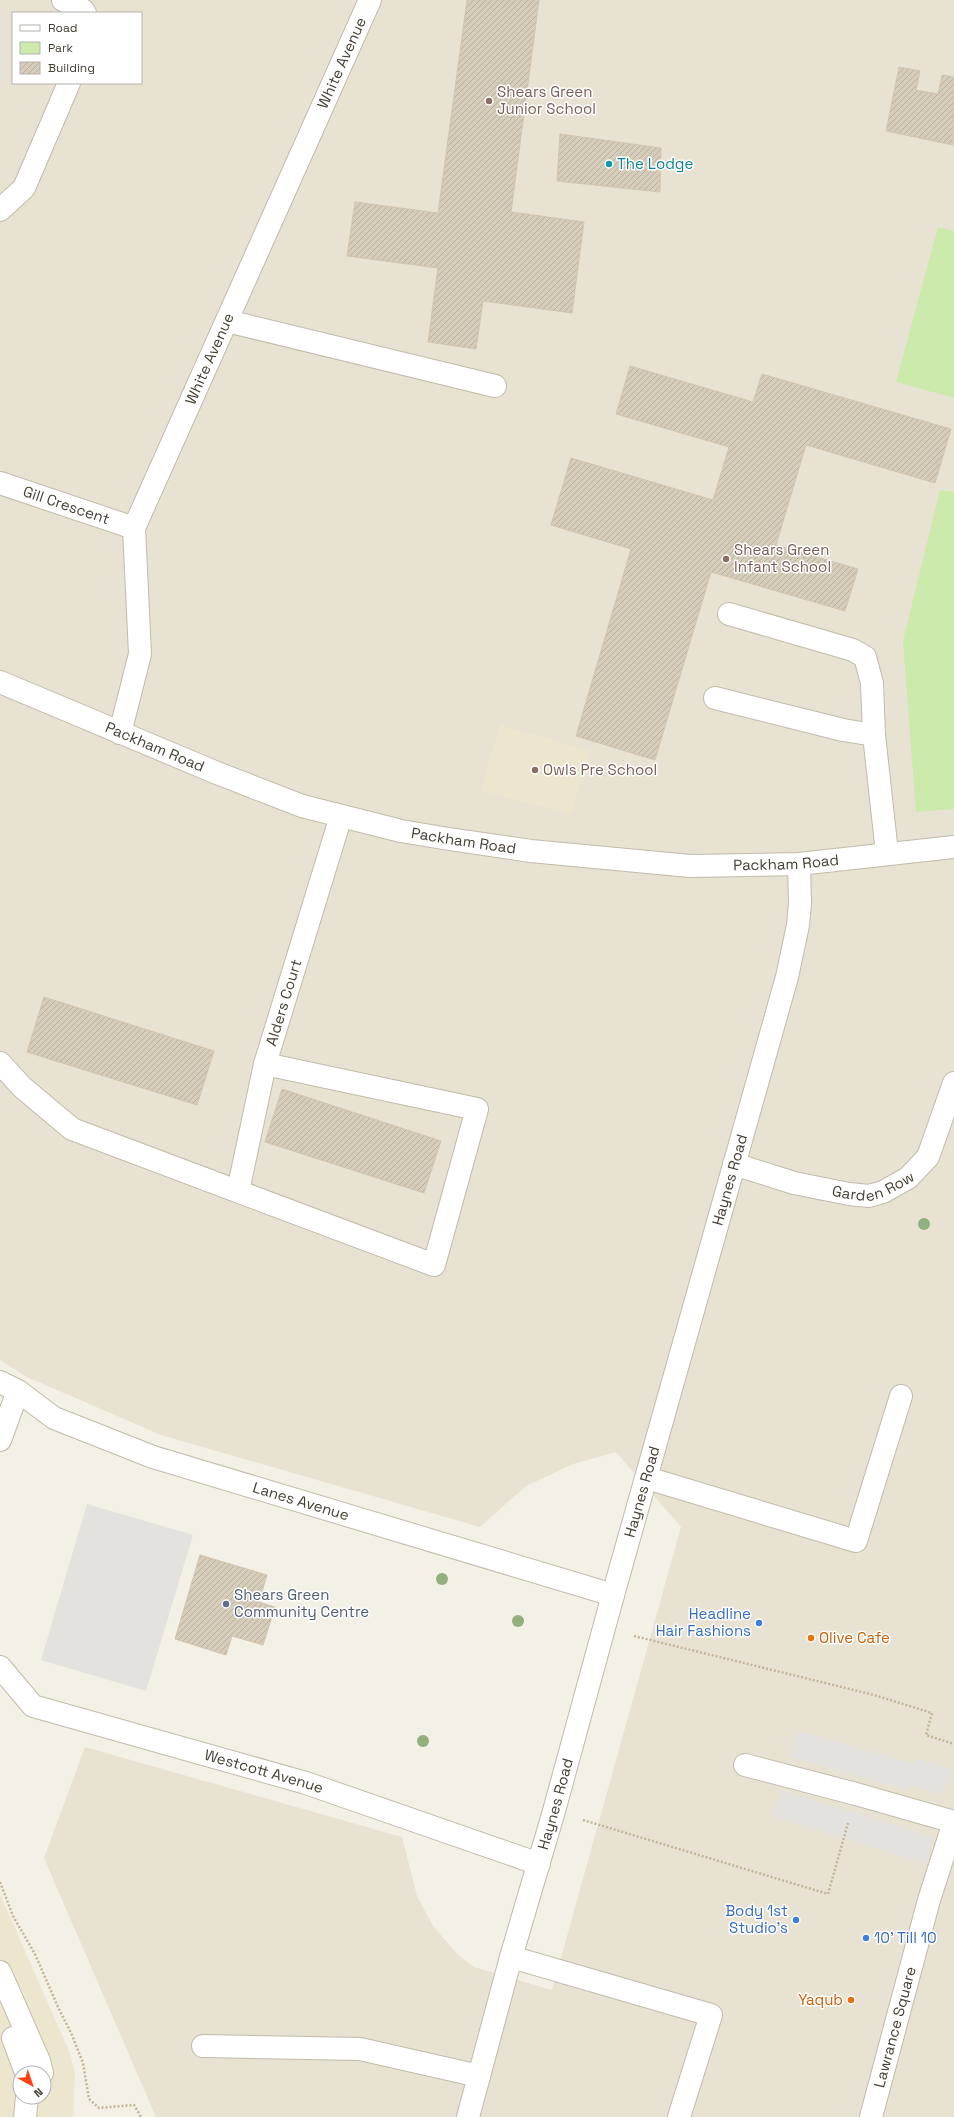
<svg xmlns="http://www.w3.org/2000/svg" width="954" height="2117" font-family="'Space Grotesk',sans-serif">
<defs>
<pattern id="building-hatch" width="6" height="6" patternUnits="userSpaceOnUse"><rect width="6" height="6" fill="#d6ccba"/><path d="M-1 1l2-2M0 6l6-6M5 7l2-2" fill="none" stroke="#b9b0a0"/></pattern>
</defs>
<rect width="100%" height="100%" fill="#f3f0e5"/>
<path fill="#e8e2d3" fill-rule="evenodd" d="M 0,0 L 954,0 L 954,2117 L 156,2117 L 44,1858 L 85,1747 L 402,1837 L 417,1896 L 433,1926 L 458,1955 L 474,1967 L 552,1990 L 681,1527 L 616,1452 L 573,1464 L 526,1486 L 480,1527 L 161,1435 L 27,1377 L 0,1360 ZM 13,13 L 141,13 L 141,83 L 13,83 Z"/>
<path fill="#ede6ce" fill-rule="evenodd" d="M 500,725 L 590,751 L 571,815 L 481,790 Z
M 0,1894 L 69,2051 L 75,2073 L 73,2117 L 0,2117 ZM 20,2073 L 44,2073 L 44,2097 L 20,2097 Z"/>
<path fill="#cbeaab" d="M 938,227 L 954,231 L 954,398 L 896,382 Z
M 940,490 L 954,492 L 954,809 L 916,812 L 903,641 Z"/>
<path fill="#e4e2de" d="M 87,1504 L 193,1535 L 146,1691 L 41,1660 Z
M 798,1731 L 914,1764 L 916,1759 L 951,1769 L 943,1794 L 909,1785 L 907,1790 L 789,1757 Z
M 782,1790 L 934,1838 L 926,1864 L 773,1816 Z"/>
<path fill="url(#building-hatch)" stroke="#d1c5ad" d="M 467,0 L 539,0 L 511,212 L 584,222 L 572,313 L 483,301 L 476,349 L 428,342 L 438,268 L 347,256 L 355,202 L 438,213 Z
M 899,67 L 920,71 L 916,90 L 938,94 L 942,75 L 954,77 L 953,145 L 886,131 Z
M 560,134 L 661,148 L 660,192 L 557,181 Z
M 630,366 L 753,402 L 762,374 L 951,429 L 935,483 L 806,445 L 776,545 L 858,569 L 845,611 L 711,572 L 655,760 L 576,736 L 631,549 L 551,525 L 571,458 L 713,500 L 729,447 L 616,414 Z
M 44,997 L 214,1051 L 197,1105 L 27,1052 Z
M 282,1089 L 441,1141 L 424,1193 L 265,1142 Z
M 200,1555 L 267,1575 L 259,1602 L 275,1607 L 263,1645 L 232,1636 L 226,1655 L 175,1639 Z"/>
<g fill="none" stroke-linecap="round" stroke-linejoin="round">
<g stroke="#c2bbaa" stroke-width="24">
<g id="minor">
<path d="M 63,0 L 83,10 L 85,13"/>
<path d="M 0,210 L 24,188 L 69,83"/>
<path d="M 227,321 L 495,386"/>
<path id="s1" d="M 0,483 L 134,528"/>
<path d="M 729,614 L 853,650 L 865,657 L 872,683 L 874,735 L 887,853"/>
<path id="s2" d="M 0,682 L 217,773 L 302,806 L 401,831 L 449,839 L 531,851 L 690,866 L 799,864 L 954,847"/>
<path d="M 715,698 L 843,730 L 874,735"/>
<path id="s3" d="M 120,733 L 140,654 L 134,528 L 370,0"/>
<path d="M 0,1063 L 22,1087 L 72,1129 L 434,1265 L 477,1109 L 265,1064"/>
<path id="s4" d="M 734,1164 L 794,1183 L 849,1194 L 869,1196 L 883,1192 L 908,1178 L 928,1157 L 954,1083"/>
<path id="s5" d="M 238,1191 L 265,1064 L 341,816"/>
<path id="s6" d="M 0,1382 L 18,1391 L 54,1418 L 153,1457 L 613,1595"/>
<path d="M 0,1440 L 18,1391"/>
<path d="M 647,1478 L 856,1541 L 901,1396"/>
<path id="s7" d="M 0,1667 L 33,1706 L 306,1783 L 539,1864"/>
<path d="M 745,1765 L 856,1794 L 954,1822"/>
<path d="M 511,1957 L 711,2015 L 679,2117"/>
<path d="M 0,1972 L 39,2061 L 42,2073"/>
<path d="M 13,2038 L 26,2073"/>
<path d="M 203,2046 L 360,2049 L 479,2076"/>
<path d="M 25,2117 L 27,2097"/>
<path id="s8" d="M 468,2117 L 511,1957 L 554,1811 L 613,1595 L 787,977 L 798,925 L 800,903 L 799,864"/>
<path id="s9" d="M 871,2117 L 929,1900 L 954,1822"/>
</g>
</g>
<path stroke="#c2b598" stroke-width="2.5" stroke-dasharray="2 2" stroke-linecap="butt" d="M 634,1636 L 874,1695 L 932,1713 L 926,1735 L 954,1744
M 583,1820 L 828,1894 L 848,1823
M 0,1882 L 13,1916 L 35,1954 L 58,2007 L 72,2035 L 83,2063 L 89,2099 L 99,2108 L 134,2105 L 141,2117"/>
<use href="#minor" stroke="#fff" stroke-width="22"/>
</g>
<g fill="#91b07b">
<circle cx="924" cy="1224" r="6"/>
<circle cx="442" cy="1579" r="6"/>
<circle cx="518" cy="1621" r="6"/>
<circle cx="423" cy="1741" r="6"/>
</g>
<g fill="#8d6e63" stroke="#fff" stroke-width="1.5">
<circle cx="489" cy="101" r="4"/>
<circle cx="726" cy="559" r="4"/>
<circle cx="535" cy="770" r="4"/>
</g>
<circle fill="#0f9aa8" stroke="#fff" stroke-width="1.5" cx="609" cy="164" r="4"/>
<circle fill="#5c6f8a" stroke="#fff" stroke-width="1.5" cx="226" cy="1604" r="4"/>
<g fill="#3f7fe0" stroke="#fff" stroke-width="1.5">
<circle cx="759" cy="1623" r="4"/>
<circle cx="796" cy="1920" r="4"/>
<circle cx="866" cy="1938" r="4"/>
</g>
<g fill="#e8710a" stroke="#fff" stroke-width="1.5">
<circle cx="811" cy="1638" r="4"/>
<circle cx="851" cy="2000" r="4"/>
</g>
<g text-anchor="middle" stroke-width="3" stroke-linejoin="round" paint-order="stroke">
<g font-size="15" fill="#464034" stroke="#fff">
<text dy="5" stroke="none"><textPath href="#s3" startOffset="717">White Avenue</textPath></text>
<text dy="5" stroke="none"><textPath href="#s3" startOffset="393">White Avenue</textPath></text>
<text dy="5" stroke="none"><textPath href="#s1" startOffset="70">Gill Crescent</textPath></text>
<text dy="5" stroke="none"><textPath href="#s2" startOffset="168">Packham Road</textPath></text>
<text dy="5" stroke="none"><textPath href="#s2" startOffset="492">Packham Road</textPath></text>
<text dy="5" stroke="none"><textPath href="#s2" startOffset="816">Packham Road</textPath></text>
<text dy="5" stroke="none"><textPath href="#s5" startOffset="194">Alders Court</textPath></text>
<text dy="5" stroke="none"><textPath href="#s4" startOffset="145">Garden Row</textPath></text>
<text dy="5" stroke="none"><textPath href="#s8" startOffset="973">Haynes Road</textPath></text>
<text dy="5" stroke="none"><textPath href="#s8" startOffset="649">Haynes Road</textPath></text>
<text dy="5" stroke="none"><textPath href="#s6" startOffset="326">Lanes Avenue</textPath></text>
<text dy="5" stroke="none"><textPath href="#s7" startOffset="291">Westcott Avenue</textPath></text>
<text dy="5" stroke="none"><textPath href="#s8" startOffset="325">Haynes Road</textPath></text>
<text dy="5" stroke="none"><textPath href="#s9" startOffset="93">Lawrance Square</textPath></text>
</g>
<g font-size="15" fill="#785e54" stroke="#fff" text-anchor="start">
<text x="497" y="97">Shears Green<tspan x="497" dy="17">Junior School</tspan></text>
<text x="734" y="555">Shears Green<tspan x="734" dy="17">Infant School</tspan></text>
<text x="543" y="775">Owls Pre School</text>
</g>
<g font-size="15" fill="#0d838f" stroke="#fff" text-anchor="start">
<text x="617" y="169">The Lodge</text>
</g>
<g font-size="15" fill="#4e5e75" stroke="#fff" text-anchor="start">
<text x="234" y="1600">Shears Green<tspan x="234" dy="17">Community Centre</tspan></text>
</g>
<g font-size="15" fill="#366cbe" stroke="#fff" text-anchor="end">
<text x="751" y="1619">Headline<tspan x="751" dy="17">Hair Fashions</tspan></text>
<text x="788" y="1916">Body 1st<tspan x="788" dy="17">Studio's</tspan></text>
<text x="874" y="1943" text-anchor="start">10' Till 10</text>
</g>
<g font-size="15" fill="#c56008" stroke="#fff" text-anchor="start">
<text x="819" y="1643">Olive Cafe</text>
<text x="843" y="2005" text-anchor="end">Yaqub</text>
</g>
</g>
<rect x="12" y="12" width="130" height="72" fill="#ffffff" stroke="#b5b3ae"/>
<rect x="20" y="25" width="20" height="6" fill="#ffffff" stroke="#b5b3ae"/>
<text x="48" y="32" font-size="12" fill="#464034">Road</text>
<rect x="20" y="42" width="20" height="12" fill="#cbeaab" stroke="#b5b3ae"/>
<text x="48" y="52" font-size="12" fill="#464034">Park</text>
<rect x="20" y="62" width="20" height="12" fill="url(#building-hatch)" stroke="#b5b3ae"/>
<text x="48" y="72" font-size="12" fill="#464034">Building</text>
<g transform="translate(32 2085) rotate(140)"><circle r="19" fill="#ffffff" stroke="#b5b3ae"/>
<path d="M0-3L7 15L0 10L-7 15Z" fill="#ff4010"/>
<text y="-6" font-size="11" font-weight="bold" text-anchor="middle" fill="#464034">N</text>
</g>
</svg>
